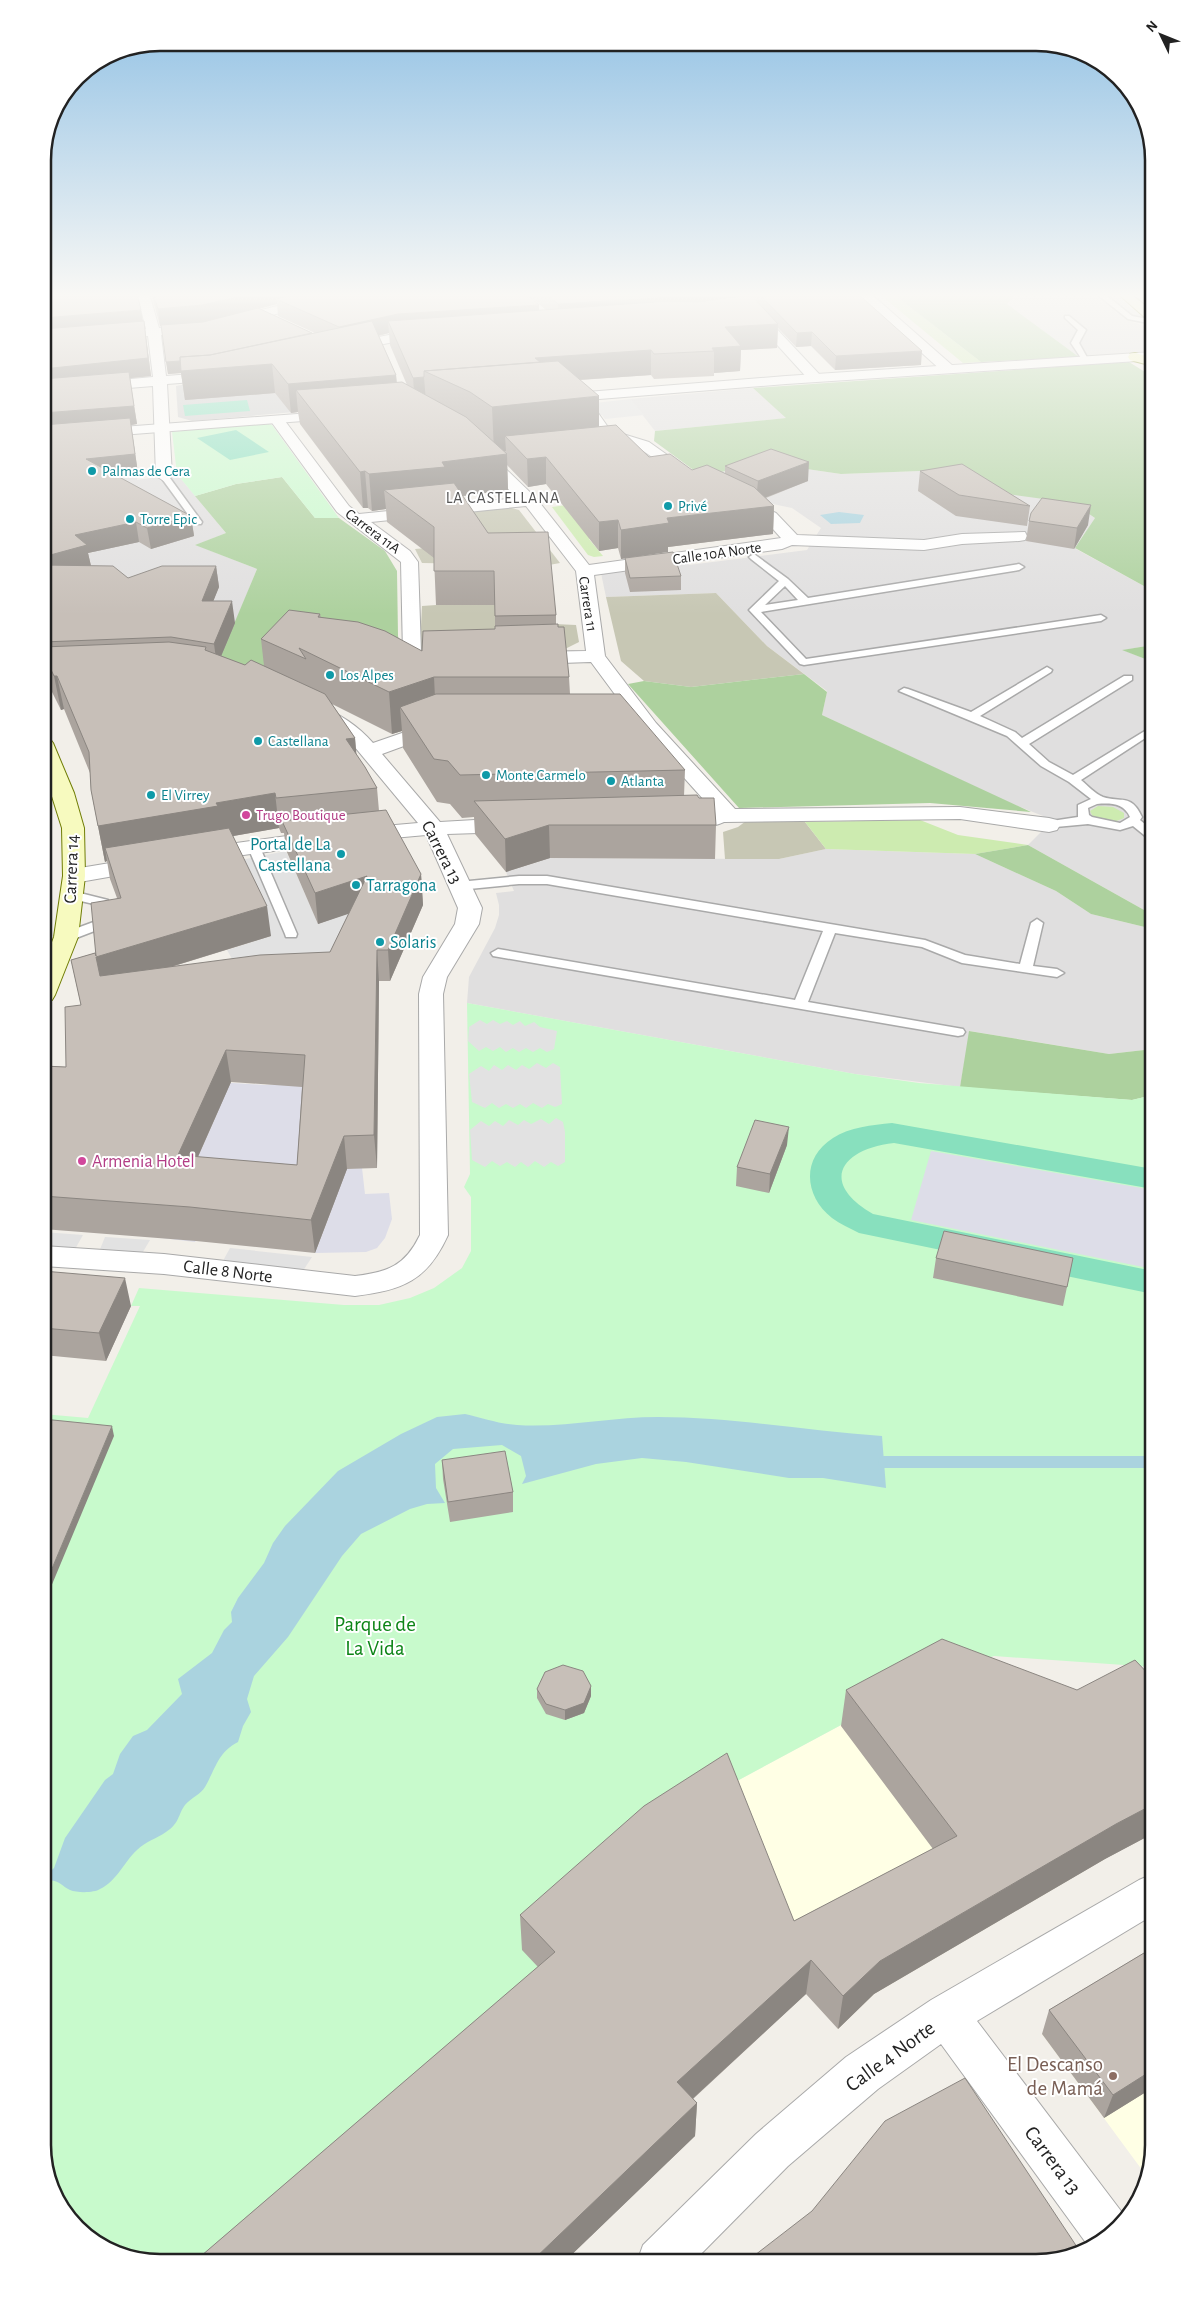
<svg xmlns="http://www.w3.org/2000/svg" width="1196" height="2305" font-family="'Alegreya Sans',sans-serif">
<rect width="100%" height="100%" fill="#f2efe9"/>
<path fill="#e0dfdf" d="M 1017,293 L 1090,293 L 1128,321 L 1142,325 L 1153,334 L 1153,351 L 1079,357 L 1006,304 Z
M 753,388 L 787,418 L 655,431 L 630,399 Z
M 759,462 L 841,474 L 920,471 L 1073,503 L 1095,518 L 1076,549 L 1153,591 L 1153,645 L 1123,650 L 1153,662 L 1153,915 L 1028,845 L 1048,825 L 1043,816 L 1010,803 L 822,715 L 827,691 L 767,646 L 716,593 L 606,597 L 601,573 L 686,562 L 689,565 L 807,550 L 821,528 L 792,508 L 768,503 L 703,477 Z
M 138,473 L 137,480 L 177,474 L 226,533 L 196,545 L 257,569 L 235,623 L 43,580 L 78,556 L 94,552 L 88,479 Z
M 826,849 L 975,854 L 1056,891 L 1091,914 L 1153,929 L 1153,1049 L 1109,1054 L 970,1031 L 960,1087 L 855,1074 L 467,1003 L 469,977 L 495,928 L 499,915 L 499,905 L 496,893 L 514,891 L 506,872 L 541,861 L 541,858 L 779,859 Z"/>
<path fill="#ffffe5" d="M 936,1674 L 1105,1859 L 874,1994 L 838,2029 L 724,1788 Z
M 1153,1966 L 1153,2145 L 1145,2174 L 1042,2034 Z"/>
<path fill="#d0d0d0" d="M 316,359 L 330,409 L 192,421 L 178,417 L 176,386 Z"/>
<path fill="#c7c7b4" d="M 504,506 L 519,510 L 560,563 L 549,565 L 422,563 L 415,549 L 474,544 L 454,513 Z
M 716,593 L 767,646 L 804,674 L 691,687 L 644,681 L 621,661 L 606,597 Z
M 436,605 L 496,605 L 554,624 L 576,625 L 579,642 L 565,649 L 429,652 L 420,648 L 422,606 Z
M 746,821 L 805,822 L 826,849 L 779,859 L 725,859 L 723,832 L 738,827 Z"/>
<path fill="#cdebb0" d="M 878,293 L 892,293 L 981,362 L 963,363 Z
M 624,497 L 589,539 L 603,556 L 594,557 L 588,555 L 552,507 Z
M 1098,806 L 1113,807 L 1124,813 L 1124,818 L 1114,822 L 1094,819 L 1090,811 Z
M 920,820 L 958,835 L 1028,845 L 975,854 L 826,849 L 805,822 Z"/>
<path fill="#add19e" d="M 892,293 L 1017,293 L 1007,304 L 1079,357 L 981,362 Z
M 1129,362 L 1153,377 L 1153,591 L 1075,548 L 1095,518 L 1073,503 L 993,492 L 920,471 L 841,474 L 759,462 L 703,477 L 654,441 L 655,431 L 786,418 L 753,388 Z
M 282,477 L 315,518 L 339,518 L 385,551 L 397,571 L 398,636 L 402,654 L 275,670 L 218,662 L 257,569 L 195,545 L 226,533 L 195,496 L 236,484 Z
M 1153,645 L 1153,662 L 1122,650 Z
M 804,674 L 827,692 L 822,715 L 1031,812 L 930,803 L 739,808 L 628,684 L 644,681 L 691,687 Z
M 1028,845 L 1153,915 L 1153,929 L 1091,914 L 1056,891 L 975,854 Z
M 969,1031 L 1109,1054 L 1153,1049 L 1153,1095 L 1132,1100 L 960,1087 Z"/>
<path fill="#c8facc" d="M 265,423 L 272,425 L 339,518 L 315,518 L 282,477 L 236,484 L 195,496 L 177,474 L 172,432 Z
M 467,1003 L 855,1074 L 919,1083 L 1132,1100 L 1153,1095 L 1153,1667 L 994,1656 L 936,1674 L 711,1795 L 556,1986 L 238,2262 L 153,2262 L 95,2242 L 52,2190 L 43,2144 L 43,1414 L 88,1418 L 140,1306 L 131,1306 L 139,1288 L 344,1305 L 379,1305 L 410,1298 L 434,1288 L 462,1268 L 471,1251 L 471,1197 L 464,1187 L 470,1174 Z"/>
<path fill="#88e0be" d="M 247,400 L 250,411 L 185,416 L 183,405 Z
M 236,430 L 269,452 L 230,460 L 197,438 Z
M 892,1123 L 1153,1169 L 1153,1189 L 894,1143 C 840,1149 819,1183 873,1214 L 1153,1271 L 1153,1294 L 859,1233 C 850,1228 840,1224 832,1218 C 804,1196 801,1158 833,1138 C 850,1127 872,1125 892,1123 Z"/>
<path fill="#e2e2e2" d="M 1090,293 L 1112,293 L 1153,325 L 1128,321 Z
M 630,399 L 644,415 L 605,419 L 602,415 L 586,416 L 577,405 Z
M 286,851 L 318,923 L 369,907 L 337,977 L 249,989 L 227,950 L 271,936 L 235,861 Z
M 480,1020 L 487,1024 L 493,1020 L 500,1024 L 507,1021 L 513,1025 L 520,1021 L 525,1026 L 534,1022 L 540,1027 L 557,1031 L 554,1049 L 547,1052 L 540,1048 L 533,1052 L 526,1048 L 519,1052 L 513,1048 L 506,1052 L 500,1047 L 493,1051 L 486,1047 L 479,1051 L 468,1041 L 469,1027 Z
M 537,1063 L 546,1068 L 553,1063 L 560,1067 L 562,1104 L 555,1107 L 548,1104 L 542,1108 L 533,1103 L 526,1108 L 520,1104 L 513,1108 L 506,1104 L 499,1108 L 492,1103 L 485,1108 L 472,1102 L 469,1074 L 481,1066 L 489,1071 L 494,1065 L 502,1070 L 508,1065 L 516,1070 L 522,1065 L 529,1069 Z
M 556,1118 L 563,1122 L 565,1132 L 565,1162 L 558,1166 L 551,1162 L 544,1167 L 535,1161 L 528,1167 L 521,1162 L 515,1167 L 507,1162 L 500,1166 L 492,1161 L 485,1167 L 472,1160 L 470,1130 L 481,1121 L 489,1126 L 495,1121 L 503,1126 L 509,1120 L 518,1125 L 524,1120 L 531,1124 L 541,1119 L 549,1124 Z
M 43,1232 L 83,1235 L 70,1258 L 43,1256 Z
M 105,1237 L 150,1240 L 137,1262 L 96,1259 Z
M 230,1248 L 312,1257 L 297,1280 L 218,1270 Z"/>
<path fill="#dddde8" d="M 79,1073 L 265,1085 L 378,1078 L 378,1093 L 308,1097 L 303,1171 L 362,1168 L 365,1194 L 389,1193 L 392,1219 L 385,1238 L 377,1248 L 366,1252 L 315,1253 L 331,1211 L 219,1191 L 195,1242 L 162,1238 L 219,1109 Z
M 931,1151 L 1153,1190 L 1153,1269 L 911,1220 Z"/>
<path fill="#aad3df" d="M 839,512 L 864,515 L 860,523 L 831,524 L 820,515 Z
M 465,1414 C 482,1418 500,1424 517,1425 C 564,1428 611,1417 658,1417 C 733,1417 807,1431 882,1436 L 886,1488 L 823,1478 L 789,1478 L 686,1462 L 642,1458 L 596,1464 L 522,1484 L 526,1476 L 521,1456 L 502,1445 L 453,1449 L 435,1464 L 436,1488 L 445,1503 L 427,1504 L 410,1509 L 361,1534 L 342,1556 L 288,1637 L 254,1676 L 247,1699 L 251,1712 L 243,1726 L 238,1742 C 218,1752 216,1768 205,1787 C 201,1794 191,1798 185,1805 C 178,1814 180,1823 166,1832 C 156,1839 146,1841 137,1850 C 124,1862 117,1881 100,1889 C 94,1893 77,1893 70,1890 C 60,1885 57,1877 43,1882 L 43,1878 L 54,1868 L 65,1838 L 105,1780 L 113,1774 L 120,1754 L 133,1736 L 147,1730 L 182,1694 L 178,1679 L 212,1653 L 224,1630 L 232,1622 L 231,1612 L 238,1598 L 264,1563 L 273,1543 L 285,1526 L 338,1471 L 401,1434 L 437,1417 Z"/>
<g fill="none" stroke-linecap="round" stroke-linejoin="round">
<path stroke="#aad3df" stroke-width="12" d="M 884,1462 L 1153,1462"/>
<g stroke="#a9a9a9" stroke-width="3">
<path id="service" d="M 1108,293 L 1106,295 L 1132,316 L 1153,320 L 1153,324 L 1128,319 L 1098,295 Z
M 1065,316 L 1069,316 L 1086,330 L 1079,343 L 1089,361 L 1083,361 L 1071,343 L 1078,330 L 1065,318 Z
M 161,474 L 167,474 L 202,522 L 201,524 L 195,524 L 160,476 Z
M 754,554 L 788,579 L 808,598 L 1019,564 L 1024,567 L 1019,570 L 761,612 L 806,659 L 1101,615 L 1106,618 L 1101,621 L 804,665 L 800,664 L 749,610 L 779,581 L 751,559 L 749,557 ZM 785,586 L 798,600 L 765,605 Z
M 1047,667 L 1052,670 L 1051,672 L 980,716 L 1015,732 L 1022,738 L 1124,676 L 1132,676 L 1132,680 L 1029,744 L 1049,762 L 1073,775 L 1153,726 L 1153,733 L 1081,780 C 1087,785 1095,794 1103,797 C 1121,803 1131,793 1142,817 L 1140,820 L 1153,831 L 1153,839 L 1149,839 L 1133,826 L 1120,830 L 1088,824 L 1045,828 L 1045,822 L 1078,817 L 1078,805 L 1091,799 L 1069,782 L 1041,766 L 1007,736 L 899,691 L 904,688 L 908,689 L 971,712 ZM 1097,804 C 1110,803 1124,803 1130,817 L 1120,823 L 1092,817 L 1089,815 L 1088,808 Z
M 253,841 L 259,845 L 297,934 L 296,937 L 286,937 L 285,934 L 247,845 Z
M 519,876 L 547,876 L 925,940 L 965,955 L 1020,964 L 1031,923 L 1037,919 L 1043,923 L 1033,966 L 1057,969 L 1064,973 L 1057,977 L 962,963 L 922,947 L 835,933 L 808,1002 L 963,1029 L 965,1032 L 963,1035 L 958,1036 L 493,956 L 491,953 L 498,949 L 795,1000 L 823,931 L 547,884 L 519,884 L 459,890 L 453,886 L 459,882 Z
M 72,891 L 108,900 L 111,922 L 110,925 L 71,940 L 61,940 L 60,937 L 61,934 L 99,920 L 98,905 L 68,898 L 66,895 Z"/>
</g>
<g stroke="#a9a9a9" stroke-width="2">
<path id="minor" d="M 137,293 L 149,293 L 159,328 L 204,324 L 330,293 L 350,293 L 348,296 L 204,332 L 161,335 L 166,376 L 218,372 L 225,376 L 218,380 L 167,384 L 172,476 L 164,481 L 156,476 L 153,386 L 43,395 L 43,387 L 153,377 L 148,336 L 43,345 L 43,337 L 146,329 Z
M 730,293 L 743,293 L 820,375 L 822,378 L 820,381 L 810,381 Z
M 846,293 L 870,293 L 953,366 L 955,369 L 953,372 L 943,372 L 860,297 L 848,296 Z
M 426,331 L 432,335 L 431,338 L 399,341 L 343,352 L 336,348 L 343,344 L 399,333 Z
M 591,409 L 596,410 L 610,430 L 649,442 L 697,476 L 694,479 L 684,479 L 639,448 L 600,436 L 584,413 Z
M 277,416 L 282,417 L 349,506 L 359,514 L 517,498 L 473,453 L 476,450 L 486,450 L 536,498 L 589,565 L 781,538 L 764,519 L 735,505 L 733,502 L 735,499 L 741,497 L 776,513 L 797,535 L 924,540 L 962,534 L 1025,532 L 1027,536 L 1025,540 L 1019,541 L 962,544 L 924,550 L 792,545 L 782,549 L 594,575 L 605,656 L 656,723 L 735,809 L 960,807 L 1049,818 L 1057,820 L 1060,825 L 1057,830 L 1049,832 L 960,819 L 724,822 C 709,829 687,830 671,826 L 668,821 L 671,816 L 708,814 L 713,810 L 642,731 L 591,662 L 531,664 L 524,662 L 522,658 L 524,654 L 531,652 L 586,651 L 576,571 L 526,506 L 371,522 L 410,551 L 418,562 L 421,652 L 445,657 L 447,661 L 445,665 C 432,668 410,665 403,654 L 401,562 L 337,512 L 270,420 Z
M 318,707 C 339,712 359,727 373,743 L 431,723 L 438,721 L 445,723 L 448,727 L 445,731 L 382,754 L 440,822 L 511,818 L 519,820 L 522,825 L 519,830 L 511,832 L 447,834 L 482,908 L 479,924 L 447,977 L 443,994 L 448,1235 C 427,1281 403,1290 355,1296 L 164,1274 L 43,1266 L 43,1246 L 164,1254 L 355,1276 C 388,1272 405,1266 420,1235 L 419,994 L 423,977 L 455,924 L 458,908 L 426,835 L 316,845 L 201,861 L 193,859 L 190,854 L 193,849 L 316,832 L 418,823 L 349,740 L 311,717 L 308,713 L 311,709 Z
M 146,857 L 154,859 L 157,864 L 154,869 L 74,883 L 66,881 L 63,876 L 66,871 L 74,869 Z
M 1153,1874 L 1153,1915 L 977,2021 L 1124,2215 L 1124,2218 L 1089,2247 L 941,2044 L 878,2089 L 788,2166 L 693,2262 L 637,2262 L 643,2245 L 756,2134 L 846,2057 L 931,2000 L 1139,1880 Z"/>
</g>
<g stroke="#a9a9a9" stroke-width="2">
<path id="tertiary" d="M 1153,352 L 1153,360 L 786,384 L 562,402 L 555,398 L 562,394 L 786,376 Z
M 337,411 L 342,412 L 344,415 L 342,418 L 95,437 L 88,433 L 95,429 Z"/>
</g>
<g stroke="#707d05" stroke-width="2">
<path id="secondary" d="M 1117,293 L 1130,293 L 1153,312 L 1153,322 L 1149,321 Z
M 1135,353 L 1153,358 L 1153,366 L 1130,360 L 1128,357 L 1130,354 Z
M 43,737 L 50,739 L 53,743 L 74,793 L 84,828 L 85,876 L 78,937 L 55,995 L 52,1000 L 43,1002 L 43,965 L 54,937 L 63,876 L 62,828 L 43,768 Z"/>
</g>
<use href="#service" fill="#fff" fill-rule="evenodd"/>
<use href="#minor" fill="#fff" fill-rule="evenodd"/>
<use href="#tertiary" fill="#fff" fill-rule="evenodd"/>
<use href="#secondary" fill="#f7fabf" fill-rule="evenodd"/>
</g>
<path fill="#aba49e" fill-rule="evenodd" d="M 43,293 L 143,321 L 146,338 L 151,376 L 130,378 L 137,424 L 131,425 L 138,473 L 116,476 L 191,516 L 194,536 L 151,549 L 139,542 L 88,553 L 91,566 L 128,578 L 216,566 L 219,587 L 213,601 L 235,623 L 221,656 L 245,665 L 264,666 L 261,639 L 320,614 L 321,618 L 422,651 L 495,629 L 495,605 L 436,605 L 434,558 L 387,522 L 386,509 L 372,511 L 368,508 L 363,508 L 300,424 L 298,412 L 291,413 L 275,393 L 185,400 L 181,373 L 168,374 L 162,326 L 160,326 L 151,293 L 525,293 L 539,310 L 546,310 L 526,293 L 742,293 L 742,297 L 748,296 L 748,293 L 857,293 L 921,365 L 835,370 L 811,346 L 796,347 L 778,328 L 777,348 L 741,350 L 740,371 L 714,373 L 714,376 L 654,379 L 651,375 L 580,380 L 599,427 L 649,457 L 692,470 L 725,473 L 725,466 L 808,481 L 766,498 L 774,506 L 773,534 L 668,547 L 621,559 L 618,548 L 599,551 L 546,484 L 528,487 L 507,465 L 508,490 L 462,496 L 488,533 L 556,615 L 556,624 L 569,677 L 570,694 L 685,770 L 684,796 L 716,825 L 715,859 L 550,858 L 506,872 L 475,834 L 474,817 L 462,818 L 450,804 L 437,802 L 403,748 L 402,731 L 392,734 L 332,704 L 355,738 L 356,754 L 377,788 L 379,811 L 421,874 L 423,905 L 390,981 L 379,981 L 377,1168 L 347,1169 L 315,1253 L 196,1241 L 43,1229 L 43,1066 L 66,1067 L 81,1005 L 71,960 L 95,953 L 117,898 L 110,879 L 107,861 L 105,862 L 91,790 L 90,773 L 64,709 L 61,710 L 46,680 L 43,664 L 43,665 ZM 277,304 L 278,316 L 315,333 L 312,333 L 258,309 ZM 389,333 L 390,345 L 407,385 L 397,383 L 396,375 L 379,336 ZM 279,828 L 281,833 L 284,833 L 286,850 L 318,924 L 349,913 L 330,952 L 171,967 L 271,936 L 233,836 ZM 231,1082 L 302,1087 L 297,1165 L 198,1157 Z
M 920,471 L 1030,506 L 1027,526 L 956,516 L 918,491 Z
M 1029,521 L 1088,525 L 1074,549 L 1026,541 Z
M 625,558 L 681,576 L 681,590 L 630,592 L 625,573 Z
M 787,1145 L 769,1193 L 736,1186 L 737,1167 Z
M 936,1258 L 1073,1258 L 1063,1306 L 933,1278 Z
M 43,1271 L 131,1306 L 106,1361 L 43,1355 Z
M 442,1460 L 513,1492 L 513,1512 L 450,1522 L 443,1479 Z
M 1154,1680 L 1154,1833 L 1105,1859 L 874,1994 L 838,2029 L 806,1994 L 693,2099 L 697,2103 L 695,2136 L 564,2262 L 194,2262 L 538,1967 L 522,1950 L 520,1915 L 794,1921 L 933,1849 L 841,1726 L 846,1690 L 1077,1690 Z
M 537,1689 L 591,1696 L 584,1713 L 565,1720 L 546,1714 L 537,1698 Z
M 1154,1947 L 1154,2087 L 1104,2118 L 1042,2034 L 1049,2010 Z"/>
<path fill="#8b8681" d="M 255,293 L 323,293 L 276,299 L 277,304 L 204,322 L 160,326 L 158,309 Z
M 742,293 L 741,308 L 559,320 L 558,304 Z
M 539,305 L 539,321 L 388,321 L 389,333 L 340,344 L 339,327 L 398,314 Z
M 141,310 L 144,327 L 43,336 L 43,318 Z
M 144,321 L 151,376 L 43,387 L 43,369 Z
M 778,324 L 777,348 L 741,350 L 740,371 L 714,373 L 714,351 L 712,348 L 725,327 Z
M 812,332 L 811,346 L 796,347 L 797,333 Z
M 651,350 L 651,375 L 547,382 L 535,358 Z
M 922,351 L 921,365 L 835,370 L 836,356 Z
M 211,359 L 272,364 L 275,393 L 185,400 L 181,373 L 168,374 L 166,362 Z
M 396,375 L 398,404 L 296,390 L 298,412 L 291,413 L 288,384 Z
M 424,377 L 426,402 L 415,403 L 413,378 Z
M 599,396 L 599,440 L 505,436 L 506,451 L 494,452 L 492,407 Z
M 134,406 L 137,424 L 131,425 L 138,473 L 89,479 L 43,433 L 43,413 Z
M 507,454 L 508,490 L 447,498 L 384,490 L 386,509 L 372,511 L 369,474 L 442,462 Z
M 546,457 L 546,484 L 528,487 L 527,459 Z
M 809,462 L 808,481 L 756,501 L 758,481 Z
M 365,471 L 368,508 L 363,508 L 360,472 Z
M 1091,505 L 1088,525 L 1074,549 L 1077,528 Z
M 774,506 L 773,534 L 668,547 L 668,552 L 621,559 L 621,530 L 667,518 Z
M 191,516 L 194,536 L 151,549 L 147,528 Z
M 618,520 L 618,548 L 599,551 L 599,522 Z
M 136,522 L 139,542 L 88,553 L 91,566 L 43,579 L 43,557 L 75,535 Z
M 216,566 L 219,587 L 205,622 L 202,601 Z
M 232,601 L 235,623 L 217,666 L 214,644 Z
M 54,676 L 57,676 L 64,709 L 61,710 Z
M 434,677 L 436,719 L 400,707 L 402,731 L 392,734 L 389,692 Z
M 355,738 L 358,772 L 346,739 Z
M 275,793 L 279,828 L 222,838 L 105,848 L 107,861 L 105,862 L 98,826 L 216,803 Z
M 549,825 L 550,858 L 506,872 L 505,839 Z
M 421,874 L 423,905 L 390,981 L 388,950 Z
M 367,876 L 369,907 L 318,924 L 315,893 Z
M 267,906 L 271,936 L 102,988 L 96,957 Z
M 377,950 L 379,981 L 377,1168 L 374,1135 Z
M 226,1050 L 231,1082 L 184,1188 L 178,1155 Z
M 789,1127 L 787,1145 L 769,1193 L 770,1174 Z
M 344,1136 L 347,1169 L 315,1253 L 311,1220 Z
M 125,1278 L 131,1306 L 106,1361 L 99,1333 Z
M 112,1426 L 114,1436 L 43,1606 L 43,1590 Z
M 591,1686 L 591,1696 L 584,1713 L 565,1720 L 565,1710 Z
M 1154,1804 L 1154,1833 L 1105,1859 L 874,1994 L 838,2029 L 843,1996 L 880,1961 L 1116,1824 Z
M 811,1960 L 806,1994 L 676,2114 L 677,2082 Z
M 1154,2069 L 1154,2087 L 1104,2118 L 1113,2095 Z
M 697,2103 L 695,2136 L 564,2262 L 531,2262 Z"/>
<path fill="#c7bfb8" stroke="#8b8681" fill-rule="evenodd" d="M 43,293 L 137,293 L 141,310 L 43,318 Z
M 153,293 L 255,293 L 202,305 L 158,309 Z
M 301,293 L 525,293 L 539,305 L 398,314 L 339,327 L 276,299 Z
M 544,293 L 742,293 L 558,304 Z
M 758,293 L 857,293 L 922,351 L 836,356 L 812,332 L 797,333 Z
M 751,295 L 778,324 L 725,327 L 741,346 L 712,348 L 714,351 L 654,354 L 651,350 L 535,358 L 540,362 L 424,371 L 424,377 L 413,378 L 388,321 L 669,301 L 697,302 Z
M 258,308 L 312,333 L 210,355 L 180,357 L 180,361 L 166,362 L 161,325 L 203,322 Z
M 144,321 L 148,358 L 43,369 L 43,329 Z
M 372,321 L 396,375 L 288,384 L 272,364 L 181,371 L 180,357 L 210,355 Z
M 558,361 L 599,396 L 492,407 L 470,392 L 424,371 Z
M 129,372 L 134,406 L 43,413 L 43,379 Z
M 402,382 L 466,417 L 507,454 L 442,462 L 445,467 L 369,474 L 365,471 L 360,472 L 296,390 Z
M 130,418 L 135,454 L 86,459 L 191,516 L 147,528 L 136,522 L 75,535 L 87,545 L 43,557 L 43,425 Z
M 616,425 L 649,457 L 670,454 L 692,470 L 707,465 L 754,487 L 774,506 L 667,518 L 669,523 L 621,530 L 618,520 L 599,522 L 546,457 L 527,459 L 505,436 Z
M 771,449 L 809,462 L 758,481 L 725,466 Z
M 962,464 L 1030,506 L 959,495 L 920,471 Z
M 454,483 L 488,533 L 548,532 L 556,615 L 495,616 L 494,571 L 434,571 L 434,527 L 384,490 Z
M 1042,498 L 1091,505 L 1077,528 L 1029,521 L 1031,513 Z
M 673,552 L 681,576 L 630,578 L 625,558 Z
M 43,565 L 113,566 L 128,578 L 162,566 L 216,566 L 202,601 L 232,601 L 214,644 L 171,637 L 43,642 Z
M 289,610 L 320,614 L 318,617 L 358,622 L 385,631 L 422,651 L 423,631 L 495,629 L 495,626 L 558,624 L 558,627 L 564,627 L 569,677 L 434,677 L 389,692 L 299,648 L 306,659 L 261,639 Z
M 169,642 L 206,647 L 205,650 L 245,665 L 251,660 L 325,694 L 355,738 L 346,739 L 365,767 L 377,788 L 276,798 L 275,793 L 216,803 L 218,806 L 98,826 L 91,790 L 89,752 L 57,676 L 54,676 L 43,653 L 43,647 Z
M 436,694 L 620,694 L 685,770 L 460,775 L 448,761 L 434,759 L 400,707 Z
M 697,795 L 699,798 L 714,798 L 716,825 L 549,825 L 505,839 L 474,801 Z
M 386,810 L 421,874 L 388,950 L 377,950 L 374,1135 L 344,1136 L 311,1220 L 190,1207 L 43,1196 L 43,1066 L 66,1067 L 65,1007 L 81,1005 L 71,960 L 95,953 L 96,956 L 91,903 L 121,898 L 105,848 L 229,828 L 267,906 L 96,957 L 100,976 L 260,955 L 330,952 L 367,876 L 315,893 L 282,821 ZM 226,1050 L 305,1055 L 297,1165 L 178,1155 Z
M 755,1120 L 789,1127 L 770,1174 L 737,1167 Z
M 944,1231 L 1073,1258 L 1067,1287 L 936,1258 Z
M 43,1271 L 125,1278 L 99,1333 L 43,1328 Z
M 43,1419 L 112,1426 L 43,1590 Z
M 505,1451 L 513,1492 L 448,1502 L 442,1460 Z
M 942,1639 L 1077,1690 L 1135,1660 L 1154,1680 L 1154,1804 L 1116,1824 L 880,1961 L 843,1996 L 811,1960 L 677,2082 L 697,2103 L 531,2262 L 194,2262 L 555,1952 L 520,1915 L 644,1806 L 727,1753 L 794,1921 L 957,1836 L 846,1690 Z
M 563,1665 L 583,1671 L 591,1686 L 584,1703 L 565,1710 L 546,1704 L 537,1689 L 545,1672 Z
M 1154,1947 L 1154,2069 L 1113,2095 L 1049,2010 Z
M 965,2078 L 1081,2253 L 1035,2262 L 746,2262 L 812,2211 L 885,2121 Z"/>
<linearGradient id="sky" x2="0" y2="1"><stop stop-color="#8fc0e4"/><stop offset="0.48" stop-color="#f9f8f5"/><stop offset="1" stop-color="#f9f8f5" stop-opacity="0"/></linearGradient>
<rect width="1196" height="615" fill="url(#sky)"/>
<g fill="#0f9aa8" stroke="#fff" stroke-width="2">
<circle cx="92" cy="471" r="5"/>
<circle cx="668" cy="506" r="5"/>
<circle cx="130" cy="519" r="5"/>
<circle cx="330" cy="675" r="5"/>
<circle cx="258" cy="741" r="5"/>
<circle cx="486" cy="775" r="5"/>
<circle cx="611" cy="781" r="5"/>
<circle cx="151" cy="795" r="5"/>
<circle cx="341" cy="854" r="5"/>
<circle cx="356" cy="885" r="5"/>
<circle cx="380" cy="942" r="5"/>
</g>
<g fill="#d1479c" stroke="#fff" stroke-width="2">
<circle cx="246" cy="815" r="5"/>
<circle cx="82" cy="1161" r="5"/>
</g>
<circle fill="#8d6e63" stroke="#fff" stroke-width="2" cx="1113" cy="2076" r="5"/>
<g text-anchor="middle" stroke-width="4" stroke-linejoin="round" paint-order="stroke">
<g font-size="15" fill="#0d838f" stroke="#fff" text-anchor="start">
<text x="102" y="476">Palmas de Cera</text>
<text x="678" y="511">Privé</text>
<text x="140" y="524">Torre Epic</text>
<text x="340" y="680">Los Alpes</text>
<text x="268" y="746">Castellana</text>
<text x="496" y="780">Monte Carmelo</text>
<text x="621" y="786">Atlanta</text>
<text x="161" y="800">El Virrey</text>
</g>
<g font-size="15" fill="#222" stroke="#fff">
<text transform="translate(373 531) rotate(37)" y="5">Carrera 11A</text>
<text transform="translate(717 553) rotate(-8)" y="5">Calle 10A Norte</text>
<text transform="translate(588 604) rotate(81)" y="5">Carrera 11</text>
</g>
<g font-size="15" fill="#b23c85" stroke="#fff" text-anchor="start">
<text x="256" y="820">Trugo Boutique</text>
</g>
<g font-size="16" letter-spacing="1" fill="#555" stroke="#fff">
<text x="503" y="503">LA CASTELLANA</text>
</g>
<g font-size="18" fill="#0d838f" stroke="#fff" text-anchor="start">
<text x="331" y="850" text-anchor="end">Portal de La<tspan x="331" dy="21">Castellana</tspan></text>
<text x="366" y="891">Tarragona</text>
<text x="390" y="948">Solaris</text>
</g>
<g font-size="18" fill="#222" stroke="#fff">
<text transform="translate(442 852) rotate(63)" y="6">Carrera 13</text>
<text transform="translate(71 869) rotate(-88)" y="6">Carrera 14</text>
<text transform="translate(228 1271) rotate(7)" y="6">Calle 8 Norte</text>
</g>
<g font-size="18" fill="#b23c85" stroke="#fff" text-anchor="start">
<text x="92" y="1167">Armenia Hotel</text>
</g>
<g font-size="21" fill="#0c8416" stroke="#fff">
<text x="375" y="1631">Parque de<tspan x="375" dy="24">La Vida</tspan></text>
</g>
<g font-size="21" fill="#222" stroke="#fff">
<text transform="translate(890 2056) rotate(-36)" y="7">Calle 4 Norte</text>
<text transform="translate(1053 2160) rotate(53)" y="7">Carrera 13</text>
</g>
<g font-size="21" fill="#785e54" stroke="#fff" text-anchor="end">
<text x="1103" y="2071">El Descanso<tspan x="1103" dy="24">de Mamá</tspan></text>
</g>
</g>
<path d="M0 0H1196V2305H0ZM160 51H1036A109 109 0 0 1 1145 160V2145A109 109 0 0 1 1036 2254H160A109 109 0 0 1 51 2145V160A109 109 0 0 1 160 51Z" fill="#fff" fill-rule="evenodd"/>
<path fill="none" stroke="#222" stroke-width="2.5" d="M160 51H1036A109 109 0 0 1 1145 160V2145A109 109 0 0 1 1036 2254H160A109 109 0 0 1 51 2145V160A109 109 0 0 1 160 51Z"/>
<g transform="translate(1161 35) rotate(313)" stroke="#ffffff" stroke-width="4" paint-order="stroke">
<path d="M0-4L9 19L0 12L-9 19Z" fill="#222222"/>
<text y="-8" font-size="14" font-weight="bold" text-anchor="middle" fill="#222222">N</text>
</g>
</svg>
